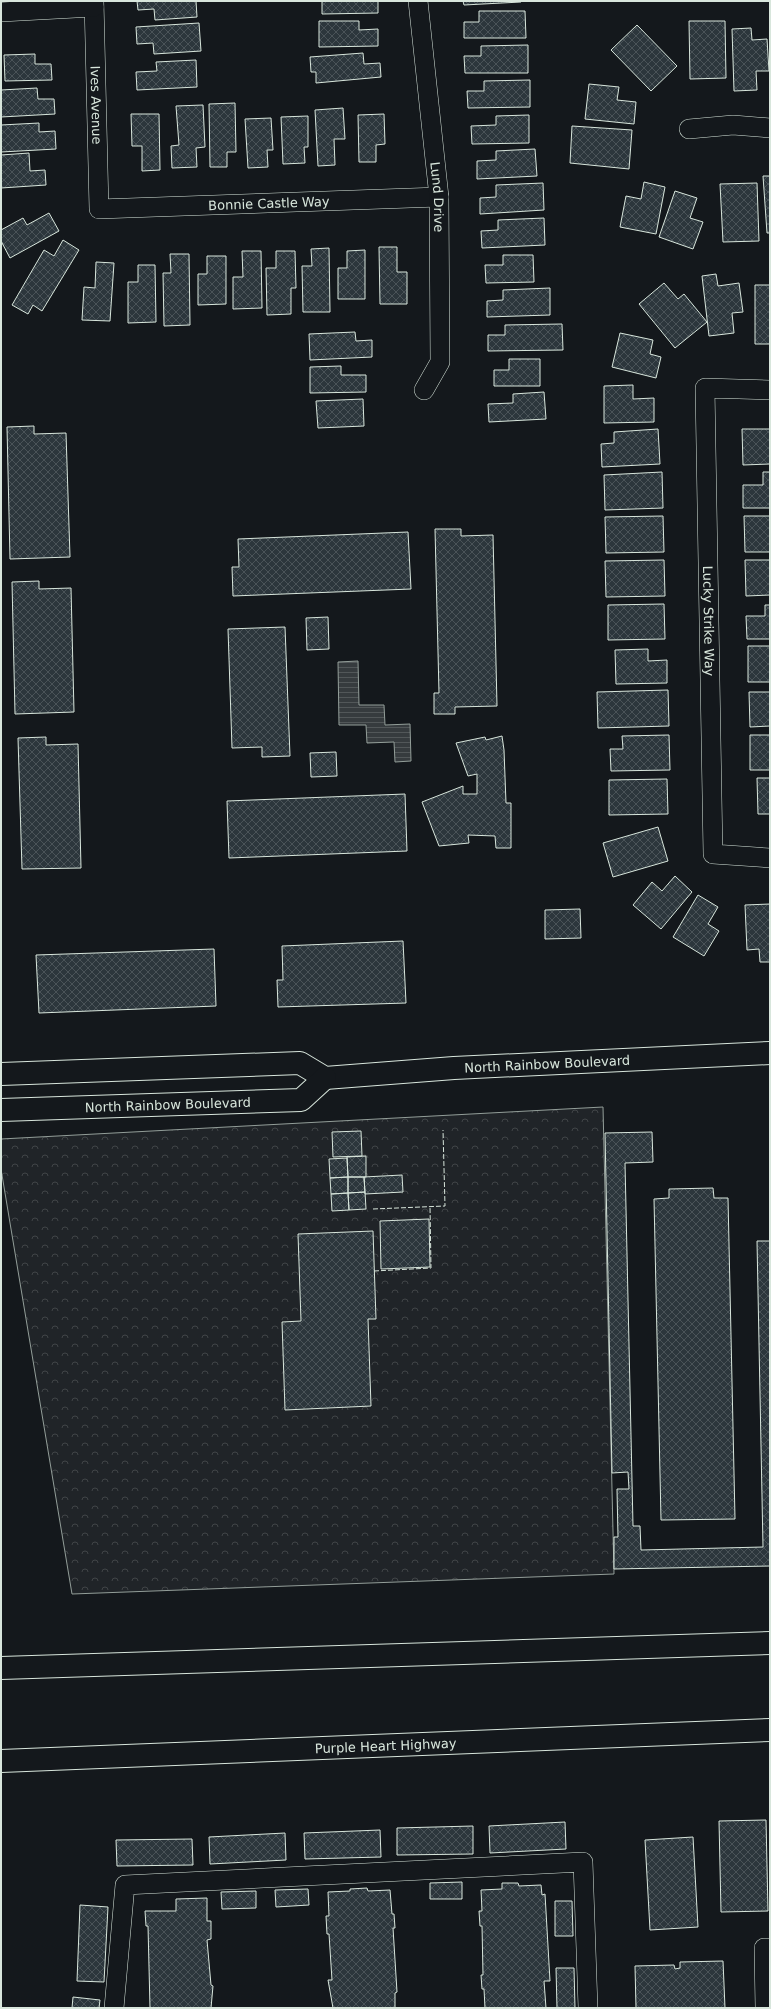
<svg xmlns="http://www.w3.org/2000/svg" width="771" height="2009" font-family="'DejaVu Sans',sans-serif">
<defs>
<pattern id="park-crowns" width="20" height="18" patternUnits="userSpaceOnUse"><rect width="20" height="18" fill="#202428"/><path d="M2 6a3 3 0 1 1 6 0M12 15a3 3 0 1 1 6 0" fill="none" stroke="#404447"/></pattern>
<pattern id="water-rules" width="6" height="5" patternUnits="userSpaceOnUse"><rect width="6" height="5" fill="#363b3e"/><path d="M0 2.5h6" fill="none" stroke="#525759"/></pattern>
<pattern id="building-cross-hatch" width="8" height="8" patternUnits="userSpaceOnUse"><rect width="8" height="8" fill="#2c363c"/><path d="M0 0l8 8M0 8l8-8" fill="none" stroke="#4a5358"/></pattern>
</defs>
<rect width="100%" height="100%" fill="#14181c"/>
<path fill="url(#park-crowns)" stroke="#939e99" d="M 603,1107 L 614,1574 L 72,1594 L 1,1169 L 1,1139 Z"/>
<path fill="url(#water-rules)" stroke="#939e99" d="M 358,661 L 359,705 L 384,705 L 385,725 L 410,724 L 411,761 L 395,762 L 394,742 L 367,743 L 366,725 L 339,725 L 338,662 Z"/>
<path fill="url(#building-cross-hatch)" stroke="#d8e6dc" d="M 137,1 L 196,1 L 197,17 L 155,20 L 154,9 L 138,10 Z
M 322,1 L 378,1 L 378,13 L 322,14 Z
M 463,1 L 521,1 L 521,2 L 464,5 Z
M 479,11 L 525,11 L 526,38 L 464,38 L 464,22 L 479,22 Z
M 319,21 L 359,21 L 359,30 L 378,29 L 378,46 L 319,47 Z
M 689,21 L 725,21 L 726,78 L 690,79 Z
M 199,23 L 201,51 L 154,54 L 153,43 L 137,44 L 136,27 Z
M 637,25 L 677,66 L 651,91 L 611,50 Z
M 751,28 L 752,40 L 767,39 L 769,71 L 756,71 L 757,90 L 734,91 L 732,29 Z
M 528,45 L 528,73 L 465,73 L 464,56 L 481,56 L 481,46 Z
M 363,53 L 364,64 L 380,63 L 381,77 L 316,83 L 316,72 L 311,72 L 310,57 Z
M 35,54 L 35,64 L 51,64 L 52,80 L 5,81 L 4,55 Z
M 196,60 L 197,87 L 137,90 L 136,72 L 157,71 L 156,62 Z
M 530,80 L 530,107 L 468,108 L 467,91 L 484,91 L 484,81 Z
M 589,84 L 619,87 L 617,100 L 636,102 L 634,124 L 585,119 Z
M 37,88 L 38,99 L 54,99 L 55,114 L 1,117 L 1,90 Z
M 235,103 L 236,152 L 227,152 L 227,167 L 210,167 L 209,104 Z
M 203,105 L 205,147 L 196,148 L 197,167 L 172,168 L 171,146 L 179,145 L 176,106 Z
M 343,108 L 345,139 L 334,139 L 335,165 L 318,166 L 315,110 Z
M 131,114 L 159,114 L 160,170 L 142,171 L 142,146 L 132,146 Z
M 384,114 L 385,144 L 376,145 L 376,162 L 359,162 L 358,115 Z
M 529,115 L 529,143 L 472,144 L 471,126 L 496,125 L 496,116 Z
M 308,116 L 308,147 L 304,147 L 305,163 L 283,164 L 281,117 Z
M 271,118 L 273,150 L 267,150 L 268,167 L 248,168 L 245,119 Z
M 39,123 L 39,132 L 55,131 L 56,149 L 1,152 L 1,125 Z
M 572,126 L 632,130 L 629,169 L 570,163 Z
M 535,149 L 537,176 L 477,179 L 477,161 L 496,160 L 496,151 Z
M 29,153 L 30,171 L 45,170 L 46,185 L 1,188 L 1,155 Z
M 763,176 L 770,176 L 770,233 L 767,233 Z
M 644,182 L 665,187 L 656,234 L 620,227 L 626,196 L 641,199 Z
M 543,183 L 544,210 L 480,214 L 480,198 L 496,197 L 496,185 Z
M 757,183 L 759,241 L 723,242 L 720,184 Z
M 675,191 L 697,198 L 690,218 L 703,222 L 693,249 L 659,237 Z
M 49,213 L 59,231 L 10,258 L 1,241 L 1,230 L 23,218 L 27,225 Z
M 544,218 L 545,245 L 482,248 L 481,231 L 498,230 L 498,220 Z
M 63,240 L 79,250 L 42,311 L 33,305 L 28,314 L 12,305 L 44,250 L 54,256 Z
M 379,247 L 397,247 L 397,272 L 407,272 L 407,304 L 380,304 Z
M 329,248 L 330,312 L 303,312 L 302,266 L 312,266 L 311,249 Z
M 365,250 L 365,299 L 338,299 L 338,268 L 347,268 L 347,251 Z
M 242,251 L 261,251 L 262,308 L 233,309 L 233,277 L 243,277 Z
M 276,251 L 295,251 L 296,288 L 291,288 L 291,314 L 267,315 L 266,268 L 276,268 Z
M 170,254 L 189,254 L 190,325 L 164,326 L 163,273 L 171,273 Z
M 503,255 L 533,255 L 534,282 L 486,283 L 485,265 L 503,265 Z
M 207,256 L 226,256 L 226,304 L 198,305 L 198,274 L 207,274 Z
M 96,262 L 114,263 L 110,321 L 82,320 L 84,287 L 95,288 Z
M 138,265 L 155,265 L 156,322 L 128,323 L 128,282 L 138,282 Z
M 716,274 L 718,286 L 739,283 L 743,312 L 732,313 L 734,333 L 709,336 L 702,276 Z
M 664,283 L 678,299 L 684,294 L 707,322 L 675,348 L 639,304 Z
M 755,285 L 770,285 L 770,344 L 755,344 Z
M 550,288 L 550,315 L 487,317 L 487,301 L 503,300 L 503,290 Z
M 562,324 L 563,350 L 488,351 L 488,335 L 505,335 L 505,325 Z
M 355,332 L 356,341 L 372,340 L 372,357 L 310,360 L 309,334 Z
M 620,333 L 653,340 L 650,354 L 661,357 L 656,378 L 612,367 Z
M 509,359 L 540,359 L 540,386 L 494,386 L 494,370 L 509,370 Z
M 341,366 L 341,375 L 366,375 L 366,392 L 310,393 L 310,367 Z
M 633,385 L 633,399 L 654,398 L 654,422 L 604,423 L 604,386 Z
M 544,392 L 546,419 L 489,422 L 488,404 L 513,403 L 513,394 Z
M 363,399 L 364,426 L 318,428 L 316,401 Z
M 34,426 L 34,434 L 66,433 L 70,557 L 10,559 L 7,427 Z
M 658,429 L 660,464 L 602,467 L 601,444 L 614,443 L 614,432 Z
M 742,429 L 770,429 L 770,464 L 743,465 Z
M 662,472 L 663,508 L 605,510 L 604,475 Z
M 763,472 L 770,472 L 770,508 L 743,508 L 743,485 L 763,485 Z
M 663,516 L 664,552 L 606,553 L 605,517 Z
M 744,516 L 770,516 L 770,552 L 745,552 Z
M 435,529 L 461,529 L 461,536 L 493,535 L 497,706 L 455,707 L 455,714 L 434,714 L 434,693 L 439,693 Z
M 408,532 L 411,589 L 233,596 L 232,567 L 239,567 L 238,539 Z
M 664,560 L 665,596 L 606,597 L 605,561 Z
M 745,560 L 770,560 L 770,595 L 746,596 Z
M 39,581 L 39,589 L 71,588 L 74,712 L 15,714 L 12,582 Z
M 664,604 L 665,639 L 608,640 L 608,605 Z
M 765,605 L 770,605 L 770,639 L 747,639 L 746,616 L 765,616 Z
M 328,617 L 329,649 L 307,650 L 306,618 Z
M 285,627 L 290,756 L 262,757 L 262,747 L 232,748 L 228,629 Z
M 748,646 L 770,646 L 770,682 L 748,682 Z
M 648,649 L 648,661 L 667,660 L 667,683 L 616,684 L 615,650 Z
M 668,690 L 669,726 L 598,728 L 597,692 Z
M 749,692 L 770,692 L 770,726 L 750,727 Z
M 669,735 L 670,770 L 611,771 L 610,749 L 623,749 L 622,736 Z
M 750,735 L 770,735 L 770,770 L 750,770 Z
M 502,736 L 504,750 L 506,803 L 511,803 L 511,848 L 496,848 L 495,836 L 468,835 L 469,843 L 439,846 L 422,802 L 463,786 L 463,794 L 477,794 L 477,774 L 468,776 L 456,743 L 485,737 L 486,740 Z
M 46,737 L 46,745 L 78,744 L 81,868 L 22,869 L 18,738 Z
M 336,752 L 337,776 L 311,777 L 310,753 Z
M 757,778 L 770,778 L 770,814 L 758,814 Z
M 667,779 L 668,814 L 609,815 L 609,780 Z
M 405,794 L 407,851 L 229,858 L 227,801 Z
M 658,827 L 668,861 L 613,877 L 603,843 Z
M 675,876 L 692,892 L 661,929 L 633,905 L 652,882 L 662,891 Z
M 698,895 L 718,907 L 708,924 L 719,931 L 704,956 L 673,937 Z
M 770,904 L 770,962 L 760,962 L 759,949 L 747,950 L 745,905 Z
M 580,909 L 581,938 L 545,939 L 545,910 Z
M 403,941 L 406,1003 L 278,1007 L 277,980 L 283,980 L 282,946 Z
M 214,949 L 216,1006 L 39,1013 L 36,955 Z
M 361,1131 L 362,1156 L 333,1157 L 332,1132 Z
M 652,1132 L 653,1162 L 625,1163 L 633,1526 L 640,1526 L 641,1550 L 763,1547 L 757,1241 L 770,1241 L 770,1566 L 614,1569 L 614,1537 L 618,1537 L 617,1489 L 629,1489 L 628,1472 L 612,1473 L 605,1133 Z
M 366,1156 L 366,1177 L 348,1177 L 347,1157 Z
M 347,1158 L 348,1177 L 330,1178 L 329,1159 Z
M 402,1175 L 403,1192 L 365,1194 L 364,1177 Z
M 348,1177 L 348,1193 L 331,1194 L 330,1178 Z
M 348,1177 L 364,1177 L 365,1192 L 348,1193 Z
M 713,1188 L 714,1198 L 728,1198 L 735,1519 L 661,1520 L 654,1199 L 669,1198 L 669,1189 Z
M 365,1192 L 366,1209 L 349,1210 L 348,1193 Z
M 348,1193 L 349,1210 L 332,1211 L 331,1194 Z
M 429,1219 L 430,1267 L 381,1269 L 380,1221 Z
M 373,1231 L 376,1319 L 368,1319 L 371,1406 L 285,1410 L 282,1322 L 301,1321 L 298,1234 Z
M 766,1820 L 768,1911 L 721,1912 L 719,1821 Z
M 565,1822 L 566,1849 L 490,1853 L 489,1826 Z
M 473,1826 L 473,1854 L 397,1855 L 397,1828 Z
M 380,1830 L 381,1857 L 305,1859 L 304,1833 Z
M 285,1833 L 286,1860 L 210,1864 L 209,1837 Z
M 693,1837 L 698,1927 L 650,1930 L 645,1840 Z
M 192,1839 L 193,1865 L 117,1866 L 116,1840 Z
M 462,1882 L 462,1899 L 430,1899 L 430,1883 Z
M 502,1883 L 518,1883 L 519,1886 L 541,1885 L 542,1895 L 545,1894 L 550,1981 L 544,1981 L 546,2008 L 485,2008 L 484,1989 L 482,1989 L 481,1975 L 483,1975 L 482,1926 L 480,1926 L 479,1911 L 482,1911 L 481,1890 L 502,1889 Z
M 367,1888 L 368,1891 L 390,1890 L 392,1914 L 394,1914 L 395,1928 L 393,1928 L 397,1992 L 395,1993 L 395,2008 L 333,2008 L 328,1980 L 332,1980 L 329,1934 L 327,1934 L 326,1916 L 329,1916 L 328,1892 L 350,1891 L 350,1889 Z
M 308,1889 L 309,1905 L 276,1907 L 275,1890 Z
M 256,1891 L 256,1908 L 222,1909 L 221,1892 Z
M 207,1898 L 207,1921 L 211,1921 L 211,1939 L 207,1940 L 211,1985 L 213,1986 L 211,2008 L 150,2008 L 148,1926 L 146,1926 L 145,1911 L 176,1911 L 176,1899 Z
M 555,1901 L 572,1901 L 573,1936 L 555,1936 Z
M 80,1905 L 108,1907 L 104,1982 L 77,1981 Z
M 723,1961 L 725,2008 L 636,2008 L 635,1966 L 674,1965 L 675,1969 L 680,1968 L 680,1962 Z
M 556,1968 L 574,1968 L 575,2008 L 557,2008 Z
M 73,1997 L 100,2000 L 99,2008 L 72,2008 Z"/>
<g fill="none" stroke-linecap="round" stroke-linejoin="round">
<g stroke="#d8e6dc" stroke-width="20">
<g id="street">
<path id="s1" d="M 94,1 L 99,209 L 439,197"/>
<path id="s2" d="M 418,1 L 439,197 L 440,362 L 424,390"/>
<path d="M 1,12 L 94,7"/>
<path d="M 689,129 L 733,125 L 770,128"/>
<path id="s3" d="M 770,390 L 705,388 L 713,854 L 770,858"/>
<path d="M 114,2008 L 125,1885 L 583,1862 L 588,2008"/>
<path d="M 765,2008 L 764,1948 L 770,1948"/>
</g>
</g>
<g stroke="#d8e6dc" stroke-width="24">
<g id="primary">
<path id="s4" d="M 1,1074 L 300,1063 L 325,1078 L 454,1068 L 770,1053"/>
<path id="s5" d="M 1,1110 L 301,1100 L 325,1078"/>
</g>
</g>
<g stroke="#d8e6dc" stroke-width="24">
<g id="highway">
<path d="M 1,1668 L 770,1643"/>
<path id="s6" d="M 1,1761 L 770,1730"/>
</g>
</g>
<use href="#street" stroke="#14181c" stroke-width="19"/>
<use href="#primary" stroke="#14181c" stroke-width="22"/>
<use href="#highway" stroke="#14181c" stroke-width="22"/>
<path stroke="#d8e6dc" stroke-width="1" stroke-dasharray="5 2" stroke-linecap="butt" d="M 373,1209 L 445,1206 L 443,1130
M 374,1271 L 431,1268 L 430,1206"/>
</g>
<g text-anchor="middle" stroke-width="3" stroke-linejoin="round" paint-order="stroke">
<g font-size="13" fill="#d8e6dc" stroke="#14181c">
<text dy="5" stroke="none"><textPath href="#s1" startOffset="104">Ives Avenue</textPath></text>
<text dy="5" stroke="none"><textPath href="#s2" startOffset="197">Lund Drive</textPath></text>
<text dy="5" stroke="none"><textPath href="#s1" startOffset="378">Bonnie Castle Way</textPath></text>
<text dy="5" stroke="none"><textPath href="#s3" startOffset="298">Lucky Strike Way</textPath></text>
<text dy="5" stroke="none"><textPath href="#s4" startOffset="551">North Rainbow Boulevard</textPath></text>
<text dy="5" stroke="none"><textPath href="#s5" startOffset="167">North Rainbow Boulevard</textPath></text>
<text dy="5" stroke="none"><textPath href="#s6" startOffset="385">Purple Heart Highway</textPath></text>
</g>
</g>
<rect width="771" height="2009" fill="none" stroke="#d8e6dc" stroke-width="4"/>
</svg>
